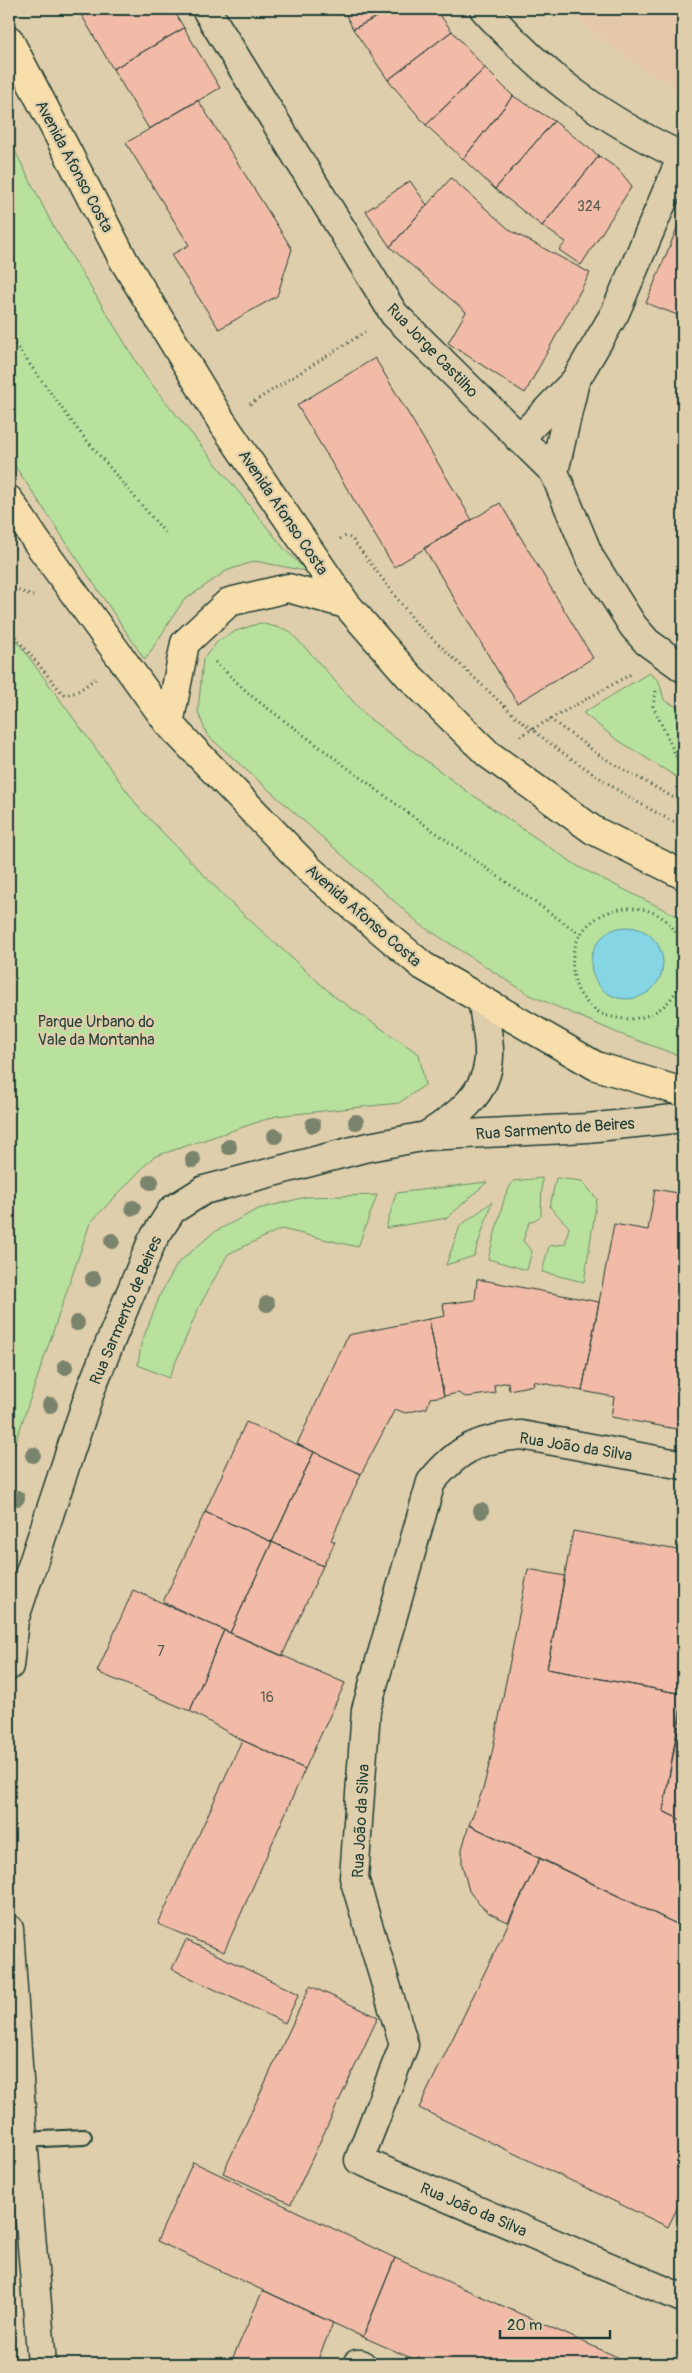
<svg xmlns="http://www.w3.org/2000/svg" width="692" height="2373" font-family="Pangolin,sans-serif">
<rect width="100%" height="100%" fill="#dfceab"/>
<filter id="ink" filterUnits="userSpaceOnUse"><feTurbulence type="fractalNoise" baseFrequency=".02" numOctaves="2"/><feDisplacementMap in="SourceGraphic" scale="10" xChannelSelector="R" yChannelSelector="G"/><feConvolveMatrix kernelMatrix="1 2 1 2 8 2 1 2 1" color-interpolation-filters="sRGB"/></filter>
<g filter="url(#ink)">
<path fill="#e5c8aa" d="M 566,9 L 683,9 L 683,91 L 650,74 L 615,50 Z"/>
<path fill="#b8e19d" stroke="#6c8f68" d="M 9,139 L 52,224 L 145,376 L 283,547 L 306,571 L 255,561 L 226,571 L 183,601 L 145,660 L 9,457 Z
M 260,623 L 288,630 L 312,655 L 366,716 L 468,792 L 579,867 L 683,919 L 683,1057 L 620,1034 L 530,995 L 421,925 L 207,735 L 198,712 L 203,659 L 218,641 L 236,631 Z
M 9,630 L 140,809 L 232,904 L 335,997 L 419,1054 L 425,1085 L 399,1103 L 276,1116 L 153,1157 L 90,1223 L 9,1461 Z
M 649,673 L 659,681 L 664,700 L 683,710 L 683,781 L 616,739 L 583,713 Z
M 542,1178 L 541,1216 L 529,1223 L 523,1241 L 532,1251 L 527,1270 L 488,1259 L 505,1196 L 513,1181 Z
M 556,1178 L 582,1181 L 597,1199 L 584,1282 L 542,1272 L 549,1246 L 565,1244 L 569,1227 L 550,1207 Z
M 487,1182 L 447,1218 L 386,1228 L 396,1193 Z
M 377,1195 L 358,1247 L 281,1229 L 228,1254 L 199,1307 L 169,1378 L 138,1365 L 141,1344 L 161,1293 L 178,1263 L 214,1232 L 258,1209 L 306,1197 Z
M 492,1202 L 474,1256 L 446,1265 L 460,1226 Z"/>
<path fill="#86d5e4" stroke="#5d989e" d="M591 963a36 36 0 1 1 72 0a36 36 0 1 1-72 0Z"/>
<path fill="#f2bba8" stroke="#1f3d34" d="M 78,9 L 173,9 L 184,28 L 113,69 Z
M 343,9 L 393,9 L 353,29 Z
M 393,9 L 435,9 L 452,31 L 388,80 L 353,29 Z
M 184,28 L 220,88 L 149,129 L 113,69 Z
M 452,31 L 485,68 L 426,125 L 388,80 Z
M 485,68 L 513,96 L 463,159 L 426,125 Z
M 513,96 L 554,121 L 495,189 L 463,159 Z
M 198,100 L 292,249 L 277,296 L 219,329 L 171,255 L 189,245 L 126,143 Z
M 554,121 L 599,156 L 542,226 L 495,189 Z
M 599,156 L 618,169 L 632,186 L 581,265 L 559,250 L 566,242 L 542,226 Z
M 451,178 L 511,231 L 590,273 L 525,393 L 448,343 L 466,312 L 390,247 Z
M 410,181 L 427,205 L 390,247 L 366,211 Z
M 683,214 L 683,317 L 646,303 Z
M 375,358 L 472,520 L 394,567 L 297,405 Z
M 500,503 L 593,658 L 517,703 L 424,548 Z
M 655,1189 L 683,1194 L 682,1430 L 611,1417 L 614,1397 L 582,1391 L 614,1224 L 648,1230 Z
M 477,1279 L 599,1302 L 582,1391 L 533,1381 L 534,1385 L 509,1390 L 508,1382 L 494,1385 L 495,1393 L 466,1397 L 458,1393 L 444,1396 L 429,1319 L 445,1316 L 443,1304 L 475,1300 Z
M 429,1319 L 444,1396 L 430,1398 L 427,1408 L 405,1413 L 395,1409 L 361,1474 L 297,1444 L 348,1335 Z
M 246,1422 L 314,1452 L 272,1542 L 205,1512 Z
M 314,1452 L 361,1474 L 331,1540 L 335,1542 L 323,1566 L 272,1542 Z
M 205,1512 L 272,1542 L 230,1633 L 163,1602 Z
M 573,1531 L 683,1551 L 683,1694 L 547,1669 Z
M 272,1542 L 323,1566 L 282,1656 L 230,1633 Z
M 528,1569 L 565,1576 L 547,1669 L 683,1694 L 663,1811 L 683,1821 L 683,1927 L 469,1825 L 483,1789 L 492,1753 Z
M 133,1590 L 224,1630 L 190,1711 L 97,1672 Z
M 224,1630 L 345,1683 L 305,1769 L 242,1740 L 190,1711 Z
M 683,1702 L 683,1821 L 663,1811 Z
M 242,1740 L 305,1769 L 224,1952 L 158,1924 Z
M 469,1825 L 540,1858 L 508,1922 L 489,1913 L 479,1904 L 469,1891 L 462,1864 L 462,1849 Z
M 540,1858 L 683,1927 L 683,2196 L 668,2227 L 419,2108 Z
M 186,1940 L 299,1994 L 285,2023 L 172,1969 Z
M 310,1986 L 378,2017 L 291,2204 L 223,2173 Z
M 193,2162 L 395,2258 L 363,2337 L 157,2241 Z
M 395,2258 L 633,2364 L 425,2364 L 363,2337 Z
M 263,2290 L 333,2323 L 316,2364 L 230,2364 Z"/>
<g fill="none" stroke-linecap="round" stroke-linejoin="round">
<g stroke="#1f3d34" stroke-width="18">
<path id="lane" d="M 23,2140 L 84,2137"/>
</g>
<g stroke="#1f3d34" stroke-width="31">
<path id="street" d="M 206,9 L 394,314 L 554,472 L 590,558 L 633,626 L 647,642 L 683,668
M 484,9 C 542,75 604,120 683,157
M 519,439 L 574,382
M 554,472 L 575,381 L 615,313 L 682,156
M 426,1136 C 455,1118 488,1094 489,1056 C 490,1038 484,1020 483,1002
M 683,1465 L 521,1435 C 478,1439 458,1449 431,1482 L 366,1710 L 354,1878 L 404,2045 L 359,2160 L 682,2298 L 683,2296
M 9,1666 L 14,1620 L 92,1386 L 152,1241 L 172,1210 L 204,1190 L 364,1148 L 426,1136 L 587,1128 L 683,1118
M 9,1929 L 23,2140 L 42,2364
M 357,2364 L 361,2364"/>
</g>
<g stroke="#1f3d34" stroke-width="31">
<path id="primary" d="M 9,40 L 124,261 L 222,422 L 346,604 L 409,676 L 488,754 L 593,830 L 683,875
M 9,500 L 37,542 L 169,724 L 310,870 L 423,966 L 596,1066 L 683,1092
M 169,724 L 185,643 L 229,602 L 288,588 L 346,604"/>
</g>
<path stroke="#1f3d34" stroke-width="3" stroke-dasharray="1 4" stroke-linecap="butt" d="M 9,336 L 78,430 L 167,535
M 250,404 L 365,332
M 340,539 L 346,536 L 352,539 L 416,623 L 516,717 L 560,751 L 628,797 L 683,827
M 9,587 L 33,596
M 9,629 L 63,694 C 76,696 86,685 96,678
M 215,662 L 254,698 L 408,813 L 580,934
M 656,691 L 653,706 L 683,771
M 550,719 L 602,757 L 683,803
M 520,736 L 633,673
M 683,951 C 667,877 551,905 576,985 C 580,998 595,1013 608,1016 C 643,1026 675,1009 683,973"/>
<use href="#lane" stroke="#dfceab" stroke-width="14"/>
<use href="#street" stroke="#dfceab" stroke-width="28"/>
<use href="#primary" stroke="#f8deab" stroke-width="28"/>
</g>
<g fill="#7a836c">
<circle cx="356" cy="1122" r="8"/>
<circle cx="313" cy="1125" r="8"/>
<circle cx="275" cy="1136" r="8"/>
<circle cx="229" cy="1147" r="8"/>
<circle cx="193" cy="1160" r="8"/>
<circle cx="151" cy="1182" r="8"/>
<circle cx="133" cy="1208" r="8"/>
<circle cx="112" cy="1241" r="8"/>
<circle cx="93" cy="1279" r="8"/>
<circle cx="267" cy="1304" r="8"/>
<circle cx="77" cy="1323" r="8"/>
<circle cx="65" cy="1367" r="8"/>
<circle cx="50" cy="1405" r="8"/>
<circle cx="33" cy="1455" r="8"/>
<circle cx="17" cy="1498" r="8"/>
<circle cx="481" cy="1511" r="8"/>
</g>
</g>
<g text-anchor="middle" stroke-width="4.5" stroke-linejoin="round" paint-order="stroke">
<g font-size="14" fill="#545c51">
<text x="589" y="211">324</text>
<text x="161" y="1656">7</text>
<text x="267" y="1702">16</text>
</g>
<g font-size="16" fill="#1f3d34" stroke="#dfceab">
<text transform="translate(75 166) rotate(62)" y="6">Avenida Afonso Costa</text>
<text transform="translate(433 350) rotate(46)" y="6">Rua Jorge Castilho</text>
<text transform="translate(284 512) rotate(56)" y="6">Avenida Afonso Costa</text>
<text transform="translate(364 915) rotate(41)" y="6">Avenida Afonso Costa</text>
<text transform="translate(555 1128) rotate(-4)" y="6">Rua Sarmento de Beires</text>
<text transform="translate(125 1310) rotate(-67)" y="6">Rua Sarmento de Beires</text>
<text transform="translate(576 1446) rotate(9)" y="6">Rua João da Silva</text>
<text transform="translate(360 1821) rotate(-87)" y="6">Rua João da Silva</text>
<text transform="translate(474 2209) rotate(23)" y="6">Rua João da Silva</text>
</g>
<g font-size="16" fill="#274539" stroke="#dfceab">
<text x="96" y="1027">Parque Urbano do<tspan x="96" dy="18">Vale da Montanha</tspan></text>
</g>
</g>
<rect width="692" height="2373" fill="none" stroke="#dfceab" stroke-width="30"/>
<rect x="15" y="15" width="662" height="2343" fill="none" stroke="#1f3d34" stroke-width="2" filter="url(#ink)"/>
<path d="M500 2330v8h110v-8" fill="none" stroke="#1f3d34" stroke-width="2.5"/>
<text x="507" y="2330" font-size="15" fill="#1f3d34" stroke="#dfceab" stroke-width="4" paint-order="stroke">20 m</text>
</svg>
